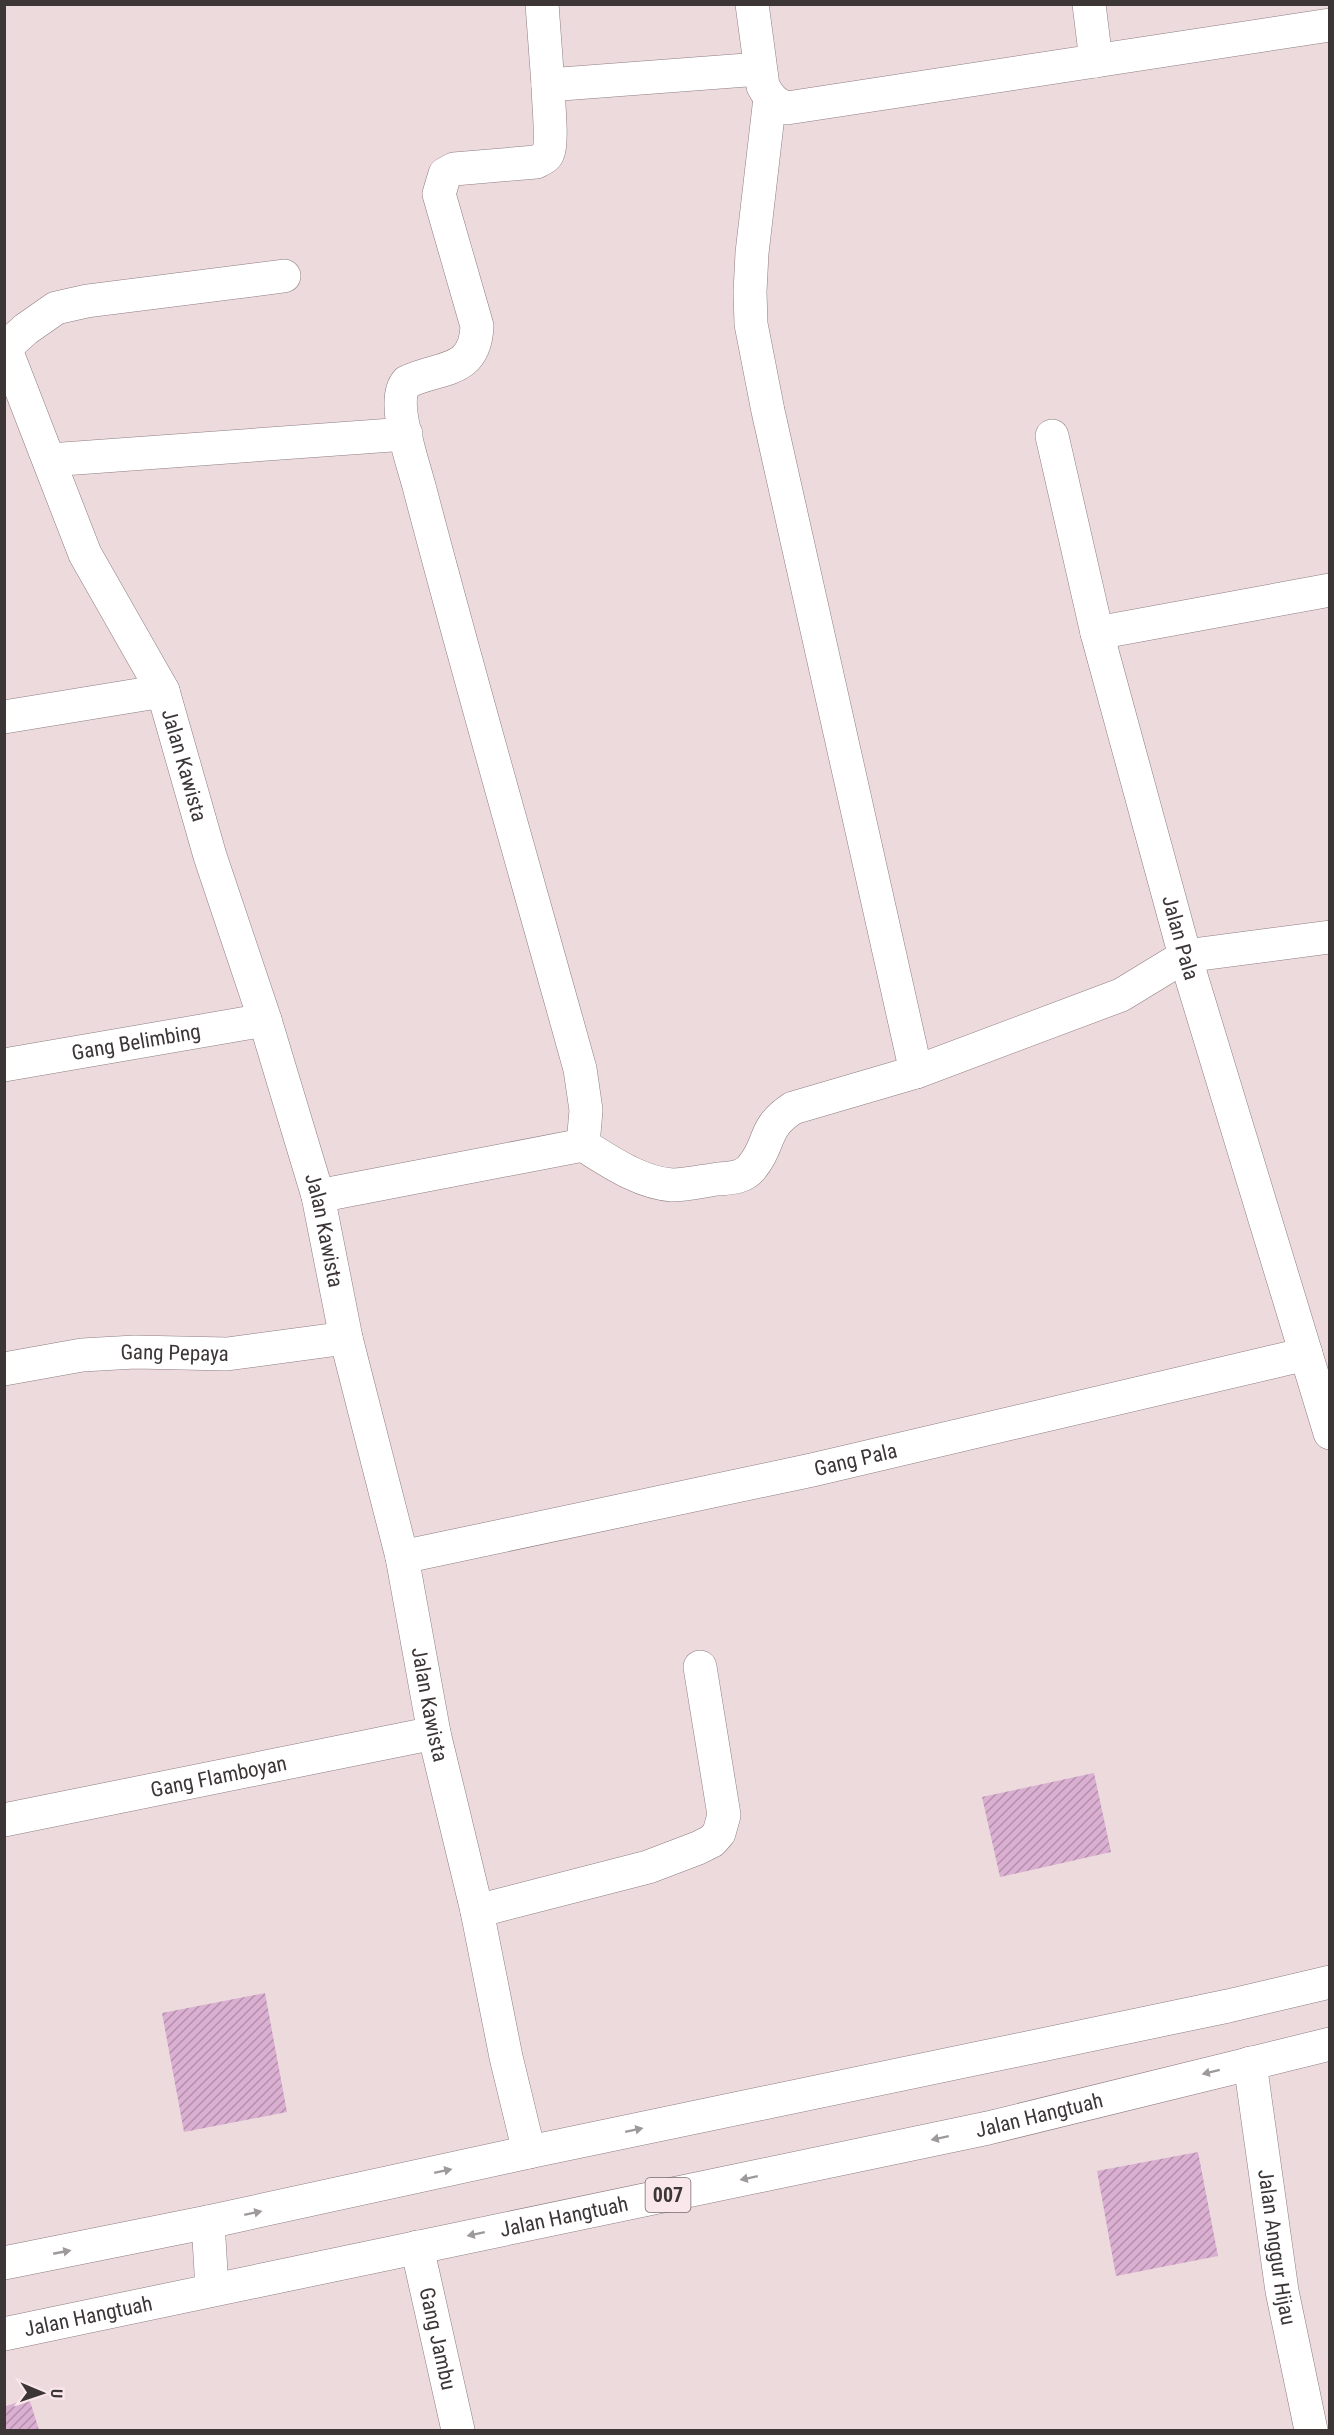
<svg xmlns="http://www.w3.org/2000/svg" width="1334" height="2435" font-family="'Roboto Condensed',sans-serif">
<defs>
<pattern id="building-hatch" width="6" height="6" patternUnits="userSpaceOnUse" patternTransform="scale(1.5)"><rect width="6" height="6" fill="#daafd1"/><path d="M-1 1l2-2M0 6l6-6M5 7l2-2" fill="none" stroke="#b28faa"/></pattern>
</defs>
<rect width="100%" height="100%" fill="#eddadd"/>
<path fill="url(#building-hatch)" d="M 1094,1773 L 1111,1852 L 1000,1877 L 982,1797 Z
M 265,1993 L 287,2112 L 184,2132 L 162,2013 Z
M 1198,2152 L 1218,2256 L 1116,2276 L 1097,2171 Z
M 29,2398 L 39,2430 L 4,2430 L 4,2407 Z"/>
<g fill="none" stroke-linecap="round" stroke-linejoin="round">
<g stroke="#8e7d80" stroke-width="34">
<g id="minor">
<path d="M 542,4 L 548,85"/>
<path d="M 752,4 L 763,86 C 769,97 774,104 787,108 L 1330,25"/>
<path d="M 1089,4 L 1096,61"/>
<path d="M 770,98 L 752,253 L 750,292 L 751,324 L 768,411 L 916,1072"/>
<path id="s1" d="M 4,345 L 85,554 L 163,691 L 210,856 L 265,1020 L 318,1196 L 346,1338 L 402,1557 L 434,1733 L 477,1911 L 506,2057 L 529,2152"/>
<path d="M 5,348 L 26,329 L 56,308 L 87,301 L 284,276"/>
<path id="s2" d="M 1052,436 L 1097,633 L 1185,956 L 1330,1433"/>
<path d="M 49,460 L 406,434"/>
<path d="M 1097,633 L 1330,590"/>
<path d="M 4,717 L 163,691"/>
<path id="s3" d="M 4,1065 L 265,1020"/>
<path d="M 583,1145 L 586,1110 L 580,1069 C 526,875 470,681 419,486 C 413,463 390,400 407,382 C 441,366 475,374 477,326 L 439,194 L 445,174 L 454,169 L 536,162 C 540,160 546,158 548,153 C 553,142 548,100 548,85 L 760,69"/>
<path d="M 318,1196 L 583,1145 C 609,1161 640,1183 672,1185 C 687,1185 703,1181 718,1179 C 730,1178 744,1178 752,1167 C 772,1143 761,1129 793,1108 L 916,1072 L 1121,995 L 1185,956 L 1330,937"/>
<path id="s4" d="M 4,1369 L 82,1355 L 135,1352 L 227,1354 L 346,1338"/>
<path id="s5" d="M 402,1557 L 812,1470 L 1306,1354"/>
<path id="s6" d="M 4,1820 L 434,1733"/>
<path d="M 477,1911 L 648,1867 L 698,1848 L 712,1841 L 719,1833 L 724,1815 L 700,1667"/>
<path id="s7" d="M 1250,2063 L 1282,2291 L 1311,2430"/>
<path id="s8" d="M 417,2247 L 458,2430"/>
</g>
</g>
<g stroke="#8e7d80" stroke-width="34">
<g id="trunk">
<path d="M 208,2222 L 212,2289"/>
<path d="M 4,2263 L 208,2222 L 529,2152 L 1228,2006 L 1330,1982"/>
<path id="s9" d="M 4,2334 L 988,2128 L 1330,2044"/>
</g>
</g>
<use href="#minor" stroke="#fff" stroke-width="33"/>
<use href="#trunk" stroke="#fff" stroke-width="33"/>
</g>
<defs><path id="oneway-solid" d="M-6-.8H1V-3.2L6.5 0L1 3.2V.8H-6Z" transform="scale(1.5)"/></defs>
<g fill="#9e9a9b">
<use href="#oneway-solid" transform="translate(1211 2072) rotate(166)"/>
<use href="#oneway-solid" transform="translate(634 2130) rotate(-12)"/>
<use href="#oneway-solid" transform="translate(940 2138) rotate(168)"/>
<use href="#oneway-solid" transform="translate(443 2171) rotate(-12)"/>
<use href="#oneway-solid" transform="translate(749 2178) rotate(168)"/>
<use href="#oneway-solid" transform="translate(253 2213) rotate(-12)"/>
<use href="#oneway-solid" transform="translate(476 2234) rotate(168)"/>
<use href="#oneway-solid" transform="translate(62 2252) rotate(-11)"/>
</g>
<g text-anchor="middle" stroke-width="4.5" stroke-linejoin="round" paint-order="stroke">
<rect fill="#fae7eb" stroke="#766b6d" stroke-width="1.5" x="645.5" y="2178" width="45" height="34" rx="4.5"/>
<g font-size="20" font-weight="bold" fill="#3d3637">
<text x="668" y="2202">007</text>
</g>
<g font-size="21" fill="#3d3637" stroke="#fae7eb">
<text dy="7" stroke="none"><textPath href="#s1" startOffset="459">Jalan Kawista</textPath></text>
<text dy="7" stroke="none"><textPath href="#s2" startOffset="518">Jalan Pala</textPath></text>
<text dy="7" stroke="none"><textPath href="#s3" startOffset="134">Gang Belimbing</textPath></text>
<text dy="7" stroke="none"><textPath href="#s1" startOffset="945">Jalan Kawista</textPath></text>
<text dy="7" stroke="none"><textPath href="#s4" startOffset="172">Gang Pepaya</textPath></text>
<text dy="7" stroke="none"><textPath href="#s5" startOffset="464">Gang Pala</textPath></text>
<text dy="7" stroke="none"><textPath href="#s1" startOffset="1431">Jalan Kawista</textPath></text>
<text dy="7" stroke="none"><textPath href="#s6" startOffset="219">Gang Flamboyan</textPath></text>
<text dy="7" stroke="none"><textPath href="#s9" startOffset="1058">Jalan Hangtuah</textPath></text>
<text dy="7" stroke="none"><textPath href="#s9" startOffset="572">Jalan Hangtuah</textPath></text>
<text dy="7" stroke="none"><textPath href="#s7" startOffset="186">Jalan Anggur Hijau</textPath></text>
<text dy="7" stroke="none"><textPath href="#s9" startOffset="86">Jalan Hangtuah</textPath></text>
<text dy="7" stroke="none"><textPath href="#s8" startOffset="94">Gang Jambu</textPath></text>
</g>
</g>
<rect width="1334" height="2435" fill="none" stroke="#3d3637" stroke-width="12"/>
<g transform="translate(42 2393) rotate(92)" stroke="#fae7eb" stroke-width="4.5" paint-order="stroke">
<path d="M0-4.5L10 22L0 15L-10 22Z" fill="#3d3637"/>
<text y="-9" font-size="16" font-weight="bold" text-anchor="middle" fill="#3d3637">U</text>
</g>
</svg>
